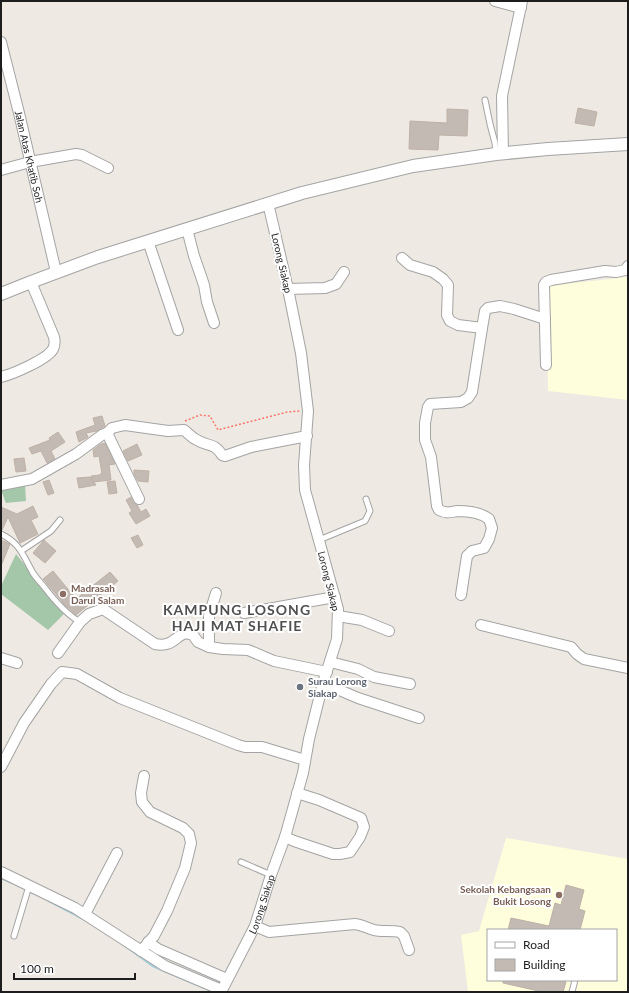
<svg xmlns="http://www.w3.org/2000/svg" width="629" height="993" font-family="Lato,sans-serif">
<rect width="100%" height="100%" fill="#eeeae3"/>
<path fill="#fefddc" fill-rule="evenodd" d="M 628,277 L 628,400 L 548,391 L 546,286 Z
M 506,838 L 628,859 L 628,992 L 468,992 L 461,935 L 479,931 ZM 488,930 L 616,930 L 616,980 L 488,980 Z"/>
<path fill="#a5c7a9" d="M 25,483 L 26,501 L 6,503 L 1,490 Z
M 16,554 L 64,614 L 48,630 L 1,594 L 1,586 Z"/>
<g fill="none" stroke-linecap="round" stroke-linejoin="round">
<path stroke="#a5d0db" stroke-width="2.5" d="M 1,878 L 13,883
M 49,901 L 85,920
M 124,945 L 153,966 L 212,991"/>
</g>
<path fill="#c3bab3" stroke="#bfb1a6" d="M 578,108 L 597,112 L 594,126 L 575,123 Z
M 447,109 L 468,110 L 467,136 L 439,135 L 438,150 L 409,149 L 410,121 L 447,123 Z
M 102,416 L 105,426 L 97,431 L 86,433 L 88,437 L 79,442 L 76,432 L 95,425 L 93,418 Z
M 58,432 L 65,442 L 51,451 L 55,459 L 47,463 L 41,451 L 32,454 L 29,448 L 50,440 L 49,438 Z
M 105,443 L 115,464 L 109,465 L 111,480 L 93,482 L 91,476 L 100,475 L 100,474 L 102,474 L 99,456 L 94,457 L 93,450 L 101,444 Z
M 137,444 L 142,455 L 128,461 L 123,451 Z
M 24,458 L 26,471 L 16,472 L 14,459 Z
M 134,470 L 149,471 L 148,482 L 138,481 L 134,474 Z
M 90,477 L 96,485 L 79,488 L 77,478 Z
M 49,480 L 54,493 L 48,495 L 43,482 Z
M 115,481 L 117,493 L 109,494 L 107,482 Z
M 131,497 L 133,502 L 137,505 L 141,512 L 146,509 L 150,516 L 136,524 L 129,513 L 132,511 L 126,500 Z
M 33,506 L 38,517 L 31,520 L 38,534 L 20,543 L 8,517 L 2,530 L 1,530 L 1,507 L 17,514 Z
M 138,535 L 143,545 L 137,548 L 131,538 Z
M 1,540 L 10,544 L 1,566 Z
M 44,540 L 56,551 L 45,563 L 33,553 Z
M 53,571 L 76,599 L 110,572 L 118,581 L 76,615 L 64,604 L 43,579 Z
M 566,885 L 584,890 L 579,909 L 585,911 L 580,930 L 508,930 L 511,918 L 549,926 L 555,903 L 561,905 Z
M 503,980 L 559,980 L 566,982 L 563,992 L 543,992 L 503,983 Z"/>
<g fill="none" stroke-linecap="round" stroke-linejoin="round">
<g stroke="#a4a4a4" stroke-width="7">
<path id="service" d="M 485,100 L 490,124 L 495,143 L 496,153
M 1,534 C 21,544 23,556 33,573 C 37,579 41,583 45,588 C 55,601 66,614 80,622
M 319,540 L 365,521 L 370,511 L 366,499
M 21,551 L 51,531 L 60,520
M 241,862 L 271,875
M 14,936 L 29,886
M 572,992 L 575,980"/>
</g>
<g stroke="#a4a4a4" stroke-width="12">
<g id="minor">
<path d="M 495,1 L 521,8"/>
<path id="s1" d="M 1,42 L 19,113 L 56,272"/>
<path d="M 503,154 L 502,96 L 522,1"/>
<path d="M 1,170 L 30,162 L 76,154 L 82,155 L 108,168"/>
<path d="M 187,229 L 194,256 L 204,285 L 207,302 L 214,323"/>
<path d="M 148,241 L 178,330"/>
<path d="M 402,258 L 410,265 L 433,272 L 443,279 L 448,285 L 447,315 L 450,321 L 458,325 L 482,328"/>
<path d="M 288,289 L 325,288 L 336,284 L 344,272"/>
<path d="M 546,365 L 544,285 L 546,282 L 551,280 L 605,271 L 616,272 L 625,270 L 628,266"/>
<path d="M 1,377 C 13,374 48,359 53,349 C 55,345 55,341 54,337 L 31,282"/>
<path d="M 107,433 L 112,428 L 125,425 L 168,431 L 184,430 C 188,433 192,438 197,440 C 208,447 214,442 222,455 L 225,456 L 251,447 L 307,436"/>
<path d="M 1,485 L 32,479 L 76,454 L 102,435 L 107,433 L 139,499"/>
<path d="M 461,595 L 467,556 L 472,551 L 484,548 L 489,539 L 492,528 L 489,519 C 480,512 469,511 458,511 C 450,512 447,514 439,510 L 437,506 L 431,457 L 425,440 L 425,423 L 428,407 L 430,404 L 461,402 L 468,398 L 472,392 L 482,328 L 485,311 L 488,308 L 500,306 L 514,309 L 545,319"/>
<path d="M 244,613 L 335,597"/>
<path d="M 338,616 L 362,620 L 389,631"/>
<path d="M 481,625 L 571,647 L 577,654 L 584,659 L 628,668"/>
<path d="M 209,647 L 209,616 L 216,593"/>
<path d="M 58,653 L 80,622 L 89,614 L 103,609 L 155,644 C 172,647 172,639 185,633 L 193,635 L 198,642 L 209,647 L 223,649 L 248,650 L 274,661 L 327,672"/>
<path d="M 1,658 L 17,663"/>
<path d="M 330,662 L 358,669 L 374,677 L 410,684"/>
<path d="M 323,683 L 358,698 L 419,718"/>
<path d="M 1,767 L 24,723 L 51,684 L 62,672 L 77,674 L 120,698 L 238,745 L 245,747 L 262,747 L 305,760"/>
<path d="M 285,837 L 294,841 L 333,854 L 340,854 L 350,852 L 360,837 L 364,827 L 361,818 L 319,800 L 297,793"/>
<path d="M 1,872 L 75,908 L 165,966 L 222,990"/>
<path d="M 85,914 L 117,853"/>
<path d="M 255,926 L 269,932 L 355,924 C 362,925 367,928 374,930 C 380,932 392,930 400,932 L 404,936 L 409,950"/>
<path d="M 148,942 L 158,949 L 227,979"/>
<path d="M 141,951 L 154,936 L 167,911 L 185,868 L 191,843 L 189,834 L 183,828 L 150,812 L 142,802 L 141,793 L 144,776"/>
<path id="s2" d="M 221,992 L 255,926 L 271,875 L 285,837 L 303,773 L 309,739 L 323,683 L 337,639 L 338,609 L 305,490 L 304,465 L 308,411 L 301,353 L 288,289 L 268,203"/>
</g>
</g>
<g stroke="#a4a4a4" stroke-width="14">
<path id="tertiary" d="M 1,294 L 31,282 L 98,257 L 302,193 L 413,166 L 496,154 L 548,149 L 628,144"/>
</g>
<path stroke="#f6776c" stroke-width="1.5" stroke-dasharray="2 2" stroke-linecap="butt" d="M 185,421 L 200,415 L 210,416 L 218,430 L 287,412 L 300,411"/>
<use href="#service" stroke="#fff" stroke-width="5"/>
<use href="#minor" stroke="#fff" stroke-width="10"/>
<use href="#tertiary" stroke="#fff" stroke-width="12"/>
</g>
<g fill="#8d6e63" stroke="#fff" stroke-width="1.5">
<circle cx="63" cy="594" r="4"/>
<circle cx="559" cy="895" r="4"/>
</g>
<circle fill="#6b7280" stroke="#fff" stroke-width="1.5" cx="300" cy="687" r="4"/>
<g text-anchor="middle" stroke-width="4" stroke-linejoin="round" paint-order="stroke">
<g font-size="10" fill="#1d1d1d" stroke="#fff">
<text dy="4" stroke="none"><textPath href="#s1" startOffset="118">Jalan Atas Khatib Soh</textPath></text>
<text transform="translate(282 263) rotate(77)" y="4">Lorong Siakap</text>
<text transform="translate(329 581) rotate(76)" y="4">Lorong Siakap</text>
<text dy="4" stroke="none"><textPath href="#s2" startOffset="97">Lorong Siakap</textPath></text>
</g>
<g font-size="10" font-weight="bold" fill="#785e54" stroke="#fff" text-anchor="start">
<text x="71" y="592">Madrasah<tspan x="71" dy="12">Darul Salam</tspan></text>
<text x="551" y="893" text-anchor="end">Sekolah Kebangsaan<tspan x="551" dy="12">Bukit Losong</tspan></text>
</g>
<g font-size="10" font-weight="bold" fill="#5b616d" stroke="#fff" text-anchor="start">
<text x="308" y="685">Surau Lorong<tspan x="308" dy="12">Siakap</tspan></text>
</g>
<g font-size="14" font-weight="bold" letter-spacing="1" fill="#505050" stroke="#fff">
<text x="237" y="615">KAMPUNG LOSONG<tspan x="237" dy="16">HAJI MAT SHAFIE</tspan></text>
</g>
</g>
<rect width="629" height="993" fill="none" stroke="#1d1d1d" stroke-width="4"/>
<rect x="487" y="929" width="130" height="52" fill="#ffffff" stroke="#a5a5a5"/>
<rect x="495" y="942" width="20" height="6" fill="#ffffff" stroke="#a5a5a5"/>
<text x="523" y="949" font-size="12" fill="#1d1d1d">Road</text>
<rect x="495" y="959" width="20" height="12" fill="#c3bab3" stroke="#a5a5a5"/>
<text x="523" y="969" font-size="12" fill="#1d1d1d">Building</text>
<path d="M14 973v6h121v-6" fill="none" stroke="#1d1d1d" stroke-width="2"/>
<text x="20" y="973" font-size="12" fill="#1d1d1d" stroke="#ffffff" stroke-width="3" paint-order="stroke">100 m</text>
</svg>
